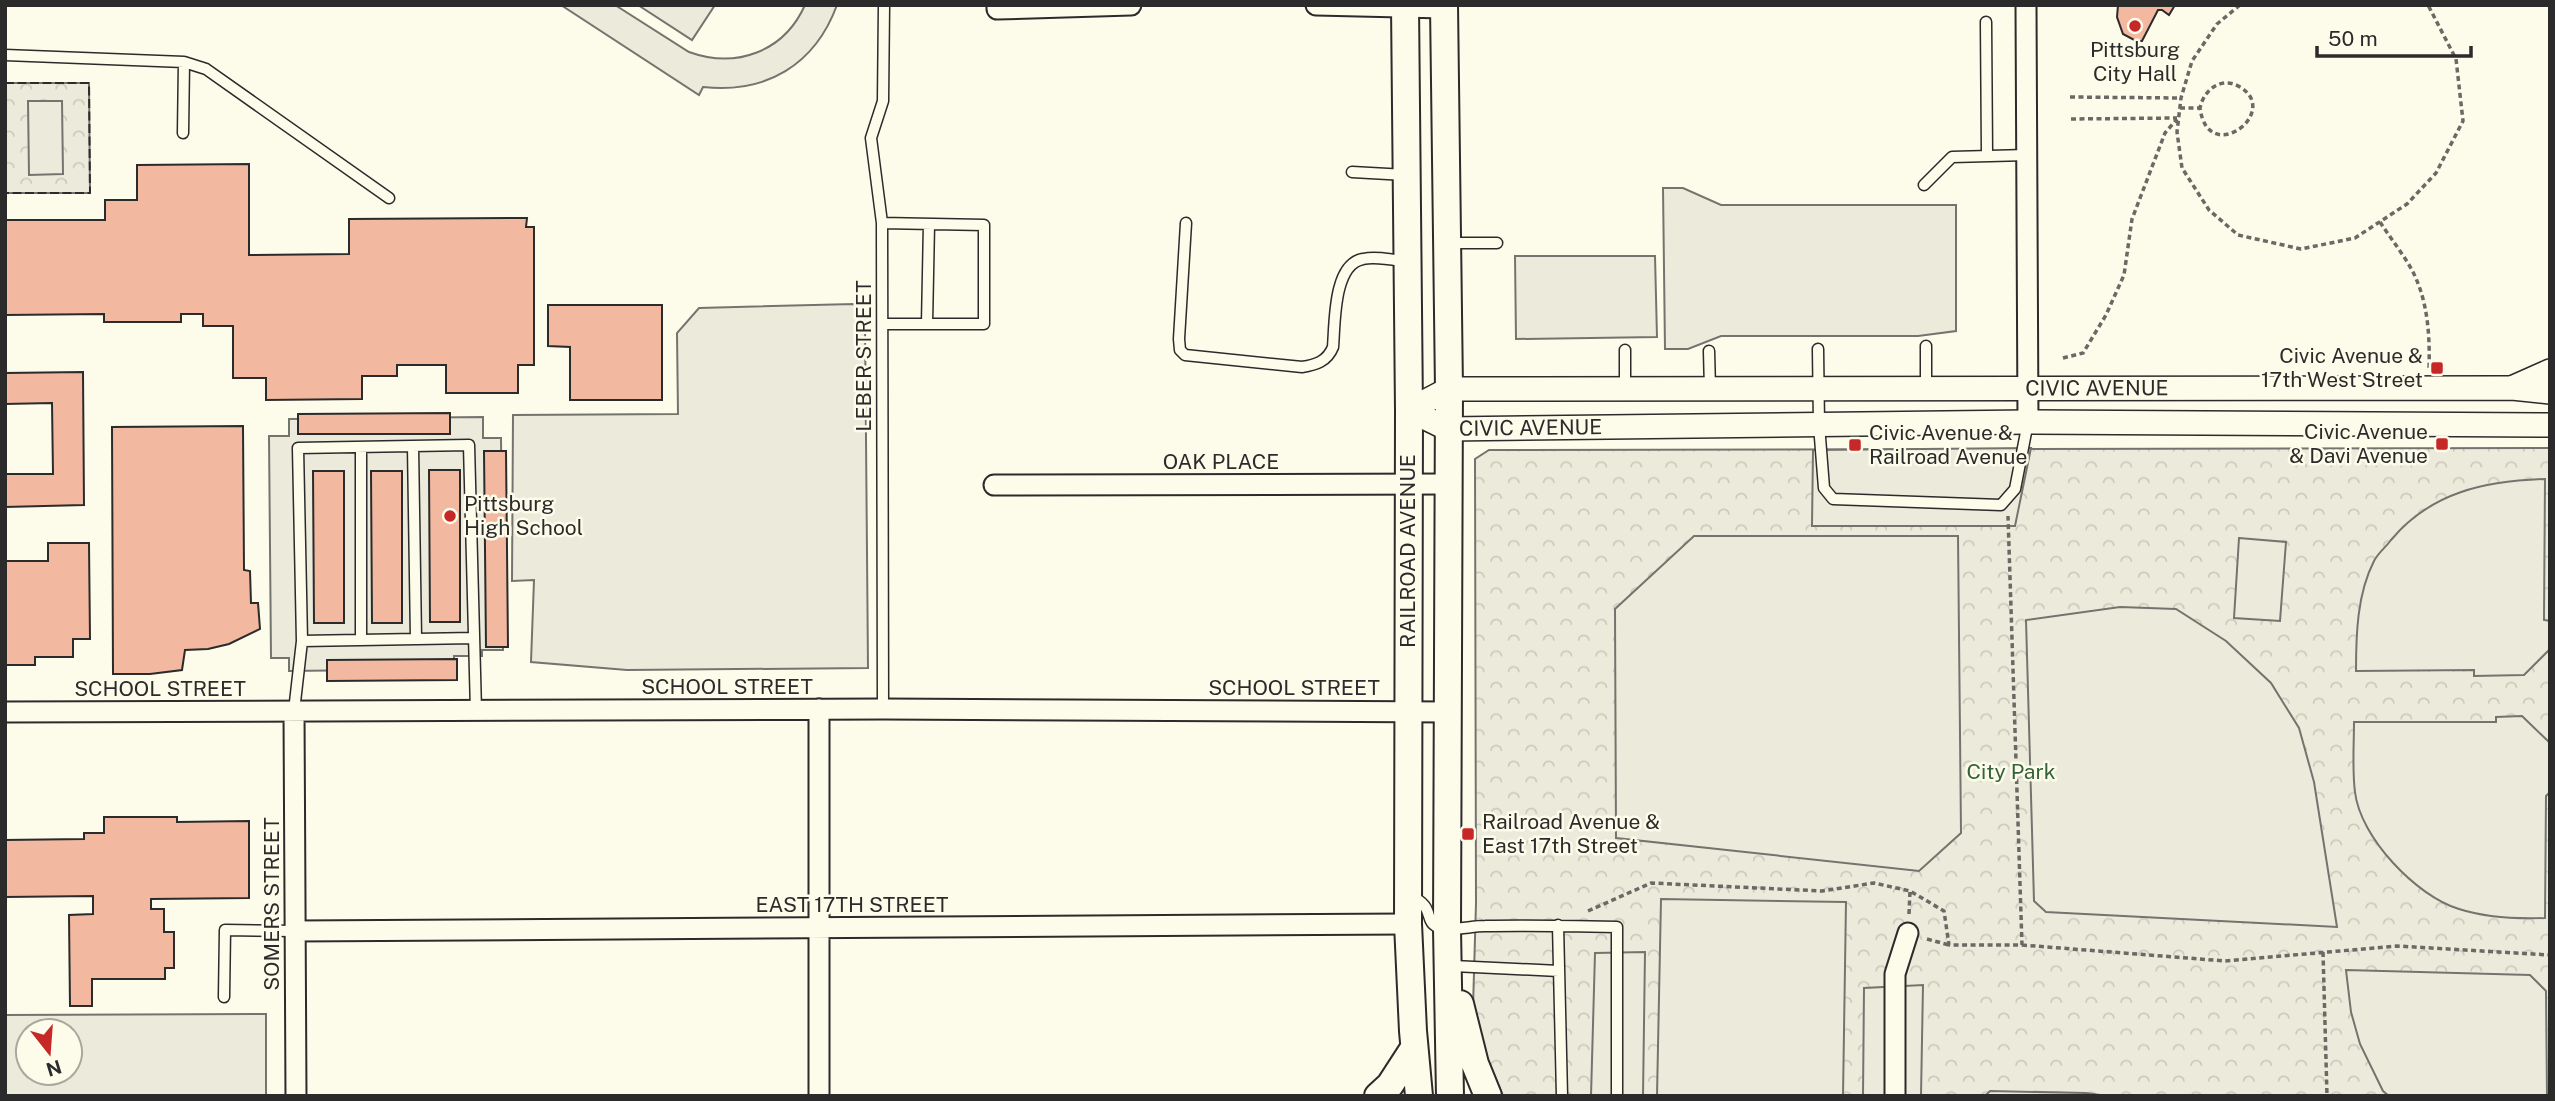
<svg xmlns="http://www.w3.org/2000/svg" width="2555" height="1101" font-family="'Public Sans',sans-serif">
<defs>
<pattern id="park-crowns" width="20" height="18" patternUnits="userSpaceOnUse" patternTransform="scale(1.75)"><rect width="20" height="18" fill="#ecebdb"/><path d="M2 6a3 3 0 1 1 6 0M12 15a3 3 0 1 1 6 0" fill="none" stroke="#cbcabc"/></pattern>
</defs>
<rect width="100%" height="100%" fill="#fdfbea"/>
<path fill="url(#park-crowns)" stroke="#74746e" stroke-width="2" d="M 5,83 L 89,83 L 90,193 L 5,193 Z
M 2550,448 L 2550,1096 L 1503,1096 L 1483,1048 L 1473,1008 L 1476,903 L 1475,459 L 1489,450 Z"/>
<path fill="#ecebdb" stroke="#74746e" stroke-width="2" fill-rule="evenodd" d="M 561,5 L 615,5 L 689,52 C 736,69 784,52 805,5 L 837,5 C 815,65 766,94 703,87 L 699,95 Z
M 638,5 L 715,5 L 692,40 Z
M 28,101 L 62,101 L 63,174 L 29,175 Z
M 854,304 L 865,322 L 868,668 L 627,670 L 531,662 L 534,580 L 512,581 L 513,415 L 678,414 L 677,333 L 699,308 Z
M 2545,479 L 2544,620 L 2550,621 L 2550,649 L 2524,675 L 2474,676 L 2474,670 L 2356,671 C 2356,635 2357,594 2374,561 C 2378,553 2386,547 2391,540 C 2431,492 2485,481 2545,479 Z
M 1694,536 L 1958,536 L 1961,833 L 1919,871 L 1616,838 L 1615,609 Z
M 2239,538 L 2286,542 L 2280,621 L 2234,618 Z
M 2120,607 L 2176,609 L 2226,641 L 2271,683 L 2299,728 L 2314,782 L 2337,927 L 2046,912 L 2034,901 L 2026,620 Z
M 2522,716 L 2550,743 L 2550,792 L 2546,796 L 2545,918 C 2516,919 2487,918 2459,909 C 2416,896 2360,837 2355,792 C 2352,770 2354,745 2354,722 L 2496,722 L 2496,717 Z
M 1661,899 L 1846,902 L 1843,1096 L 1657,1096 Z
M 2346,970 L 2530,975 L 2546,991 L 2547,1096 L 2389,1096 L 2383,1091 L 2360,1044 L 2351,1012 Z
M 266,1014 L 266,1096 L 5,1096 L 5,1015 ZM 70,1031 L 70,1073 L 28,1073 L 28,1031 Z
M 1990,1091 L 2086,1093 L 2107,1096 L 1985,1096 Z"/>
<path fill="#eceadb" stroke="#74746e" stroke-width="2" d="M 1663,188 L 1683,188 L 1721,205 L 1956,205 L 1956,331 L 1918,336 L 1721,336 L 1688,349 L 1665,349 Z
M 1515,256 L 1655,256 L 1657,337 L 1516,339 Z
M 483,417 L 483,438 L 501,438 L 503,650 L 482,650 L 482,656 L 454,656 L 454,669 L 289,671 L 289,658 L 271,658 L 269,436 L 289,436 L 289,419 Z
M 2031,448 L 2015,526 L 1812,526 L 1813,450 Z
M 1645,952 L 1643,1096 L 1591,1096 L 1595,953 Z
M 1923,985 L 1921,1096 L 1863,1096 L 1864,988 Z"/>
<path fill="#f2b8a0" stroke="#2b2b2b" stroke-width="2" d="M 2118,5 L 2175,5 L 2169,15 L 2162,10 L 2158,10 L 2142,41 L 2136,41 L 2123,34 L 2117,17 Z
M 249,164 L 249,255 L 349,254 L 349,219 L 527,218 L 526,227 L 534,227 L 534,365 L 518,365 L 518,393 L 446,393 L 446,365 L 397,365 L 397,376 L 362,376 L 362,399 L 266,400 L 266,378 L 233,378 L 233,326 L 203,326 L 203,314 L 181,314 L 181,322 L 104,322 L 104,314 L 5,315 L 5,220 L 105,220 L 105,200 L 137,200 L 137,165 Z
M 548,305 L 662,305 L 662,400 L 570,400 L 570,347 L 548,346 Z
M 83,372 L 84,505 L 5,507 L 5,474 L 53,474 L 52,403 L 5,404 L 5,373 Z
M 450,413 L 450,434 L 298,434 L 298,414 Z
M 243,426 L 244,570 L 250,571 L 251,603 L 258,603 L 260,629 L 229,644 L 208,649 L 185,650 L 182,670 L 150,674 L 113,674 L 112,427 Z
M 484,451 L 506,451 L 508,647 L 486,647 Z
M 429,470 L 460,470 L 460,622 L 430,622 Z
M 313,471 L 344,471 L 344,623 L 314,623 Z
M 371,471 L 402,471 L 402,623 L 372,623 Z
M 48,543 L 89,543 L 90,639 L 73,639 L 73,657 L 35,657 L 35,665 L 5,665 L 5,561 L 48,561 Z
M 457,659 L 457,680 L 327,681 L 327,660 Z
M 104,817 L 177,817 L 177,822 L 249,821 L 249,898 L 151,899 L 151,909 L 164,909 L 164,932 L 174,932 L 174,968 L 165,968 L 165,979 L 92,979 L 92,1006 L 70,1006 L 69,915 L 93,914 L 93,896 L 5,897 L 5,840 L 84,839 L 84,833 L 104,833 Z"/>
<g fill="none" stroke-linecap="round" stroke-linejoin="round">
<g stroke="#2b2b2b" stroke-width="13">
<path id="service" d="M 1986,22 L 1987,155
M 5,55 L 184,62 L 183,133
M 184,62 L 206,69 L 389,198
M 1352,172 L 1406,175
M 1924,185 L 1952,157 L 2027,155
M 882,223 L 984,225 L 984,324 L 883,324
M 1186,223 L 1179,339 L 1180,350 L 1185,355 L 1302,367 C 1315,365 1327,362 1333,347 C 1335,324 1333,264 1363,259 C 1376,256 1394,260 1407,262
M 1449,243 L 1497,243
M 927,324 L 929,224
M 1926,346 L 1926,388
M 1818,349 L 1819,425 L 1824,488 L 1833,499 L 2001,505 L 2015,489 L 2028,422
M 1709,351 L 1710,389
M 1625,388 L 1625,350
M 413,446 L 416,639
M 361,447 L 361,640
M 302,641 L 474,638
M 883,709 L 882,223 L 871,138 L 883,101 L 884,5
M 294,711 L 302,641 L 298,448 L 469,445 L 476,711
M 1410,896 C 1438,907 1421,923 1441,928 C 1455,931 1471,926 1485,926 C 1529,925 1573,926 1617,927 L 1617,1096
M 1558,925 L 1562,1096
M 1453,966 L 1559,971
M 224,997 L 225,930 L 295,931"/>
</g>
<g stroke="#2b2b2b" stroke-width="23">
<path id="minor" d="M 997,5 L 997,9 L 1131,5
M 1316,5 L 1444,8
M 2026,5 L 2028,422
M 994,485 L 1449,484
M 294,711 L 296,1096
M 5,712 L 883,709 L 1448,712
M 295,931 L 1408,924
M 819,1096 L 819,709
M 1895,1096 L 1895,974 L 1908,933"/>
</g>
<g stroke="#2b2b2b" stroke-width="26">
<g id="tertiary">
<path d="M 2514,387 L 2550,371"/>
<path id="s1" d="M 1409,410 L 1449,389 L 2512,388 L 2550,392"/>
<path id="s2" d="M 1409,410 L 1448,429 L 2028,422 L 2550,425"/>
</g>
</g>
<g stroke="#2b2b2b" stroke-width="30">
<path id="secondary" d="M 1405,5 L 1409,410 L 1408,924 L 1413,1031 L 1419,1096
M 1444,5 L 1449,389 L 1447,929 L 1450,1096
M 1460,1004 L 1475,1064 L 1488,1096
M 1378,1096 L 1390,1085 L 1414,1048"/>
</g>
<path stroke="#6a6964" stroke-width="3.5" stroke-dasharray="5 3.5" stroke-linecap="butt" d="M 2240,5 L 2217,24 L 2192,61 L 2181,98 L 2177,132 L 2182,168 L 2209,210 L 2238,235 L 2301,249 L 2355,238 L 2407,204 L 2436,173 L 2463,121 L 2456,59 L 2428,5
M 2070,97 L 2181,98
M 2180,108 L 2200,108 C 2208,168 2282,112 2240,87 C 2222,76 2204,89 2200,108
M 2071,119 L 2177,118
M 2380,222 C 2391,239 2404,255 2413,272 C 2428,302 2430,336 2429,369
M 2063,358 L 2083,353 L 2106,315 L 2124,275 L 2132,219 L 2165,133 L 2177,119
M 1588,911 L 1651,883 L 1822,891 L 1874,883 L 1910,891 L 1944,911 L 1949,945 L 2022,945 L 2008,516
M 1909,914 L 1910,891
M 1927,939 L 1949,945
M 2022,945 L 2225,961 L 2397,946 L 2550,955
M 2323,952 L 2327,1096"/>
<use href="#service" stroke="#fdfbea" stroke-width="10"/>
<use href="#minor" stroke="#fdfbea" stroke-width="19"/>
<use href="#tertiary" stroke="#fdfbea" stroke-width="23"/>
<use href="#secondary" stroke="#fdfbea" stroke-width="26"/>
<path stroke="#2b2b2b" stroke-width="2" stroke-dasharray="9 3.5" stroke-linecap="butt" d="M 5,83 L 89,83 L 90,193 L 5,193"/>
</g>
<g fill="#c62828" stroke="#fdfbea" stroke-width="2.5">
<circle cx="2135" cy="26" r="7"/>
<rect x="2430" y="361" width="14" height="14" rx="3.5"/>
<rect x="2435" y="437" width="14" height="14" rx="3.5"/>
<rect x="1848" y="438" width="14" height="14" rx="3.5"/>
<circle cx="450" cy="516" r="7"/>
<rect x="1461" y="827" width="14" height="14" rx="3.5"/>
</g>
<g text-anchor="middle" stroke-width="5" stroke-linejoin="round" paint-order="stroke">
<g font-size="21" fill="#2b2b2b" stroke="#fdfbea" text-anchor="start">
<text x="2135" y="57" text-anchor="middle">Pittsburg<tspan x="2135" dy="24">City Hall</tspan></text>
<text x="2423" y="363" text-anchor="end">Civic Avenue &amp;<tspan x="2423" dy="24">17th West Street</tspan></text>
<text x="2428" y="439" text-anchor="end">Civic Avenue<tspan x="2428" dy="24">&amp; Davi Avenue</tspan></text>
<text x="1869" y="440">Civic Avenue &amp;<tspan x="1869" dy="24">Railroad Avenue</tspan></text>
<text x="464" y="511">Pittsburg<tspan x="464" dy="24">High School</tspan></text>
<text x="1482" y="829">Railroad Avenue &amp;<tspan x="1482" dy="24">East 17th Street</tspan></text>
</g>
<g font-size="21" fill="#2b2b2b" stroke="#fdfbea">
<text transform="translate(864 356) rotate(-90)" y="7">LEBER STREET</text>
<text dy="7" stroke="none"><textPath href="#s1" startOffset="693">CIVIC AVENUE</textPath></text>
<text dy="7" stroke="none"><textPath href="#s2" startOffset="126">CIVIC AVENUE</textPath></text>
<text x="1221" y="469">OAK PLACE</text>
<text transform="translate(1408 551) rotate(-90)" y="7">RAILROAD AVENUE</text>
<text x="727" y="694">SCHOOL STREET</text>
<text x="1294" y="695">SCHOOL STREET</text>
<text x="160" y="696">SCHOOL STREET</text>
<text transform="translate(272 904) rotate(-90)" y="7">SOMERS STREET</text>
<text x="852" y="912">EAST 17TH STREET</text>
</g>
<g font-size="21" fill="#34623c" stroke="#fdfbea">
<text x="2011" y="779">City Park</text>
</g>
</g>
<rect width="2555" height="1101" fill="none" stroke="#2b2b2b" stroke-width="14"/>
<g transform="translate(49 1052) rotate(163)"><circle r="33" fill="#fdfbea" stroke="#a9a89e" stroke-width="2"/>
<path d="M0-5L12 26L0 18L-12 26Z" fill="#c62828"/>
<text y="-10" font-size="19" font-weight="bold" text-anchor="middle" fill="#2b2b2b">N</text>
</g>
<path d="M2317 46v10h154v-10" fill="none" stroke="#2b2b2b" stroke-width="3.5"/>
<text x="2328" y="46" font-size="21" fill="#2b2b2b" stroke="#fdfbea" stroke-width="5" paint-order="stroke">50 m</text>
</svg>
